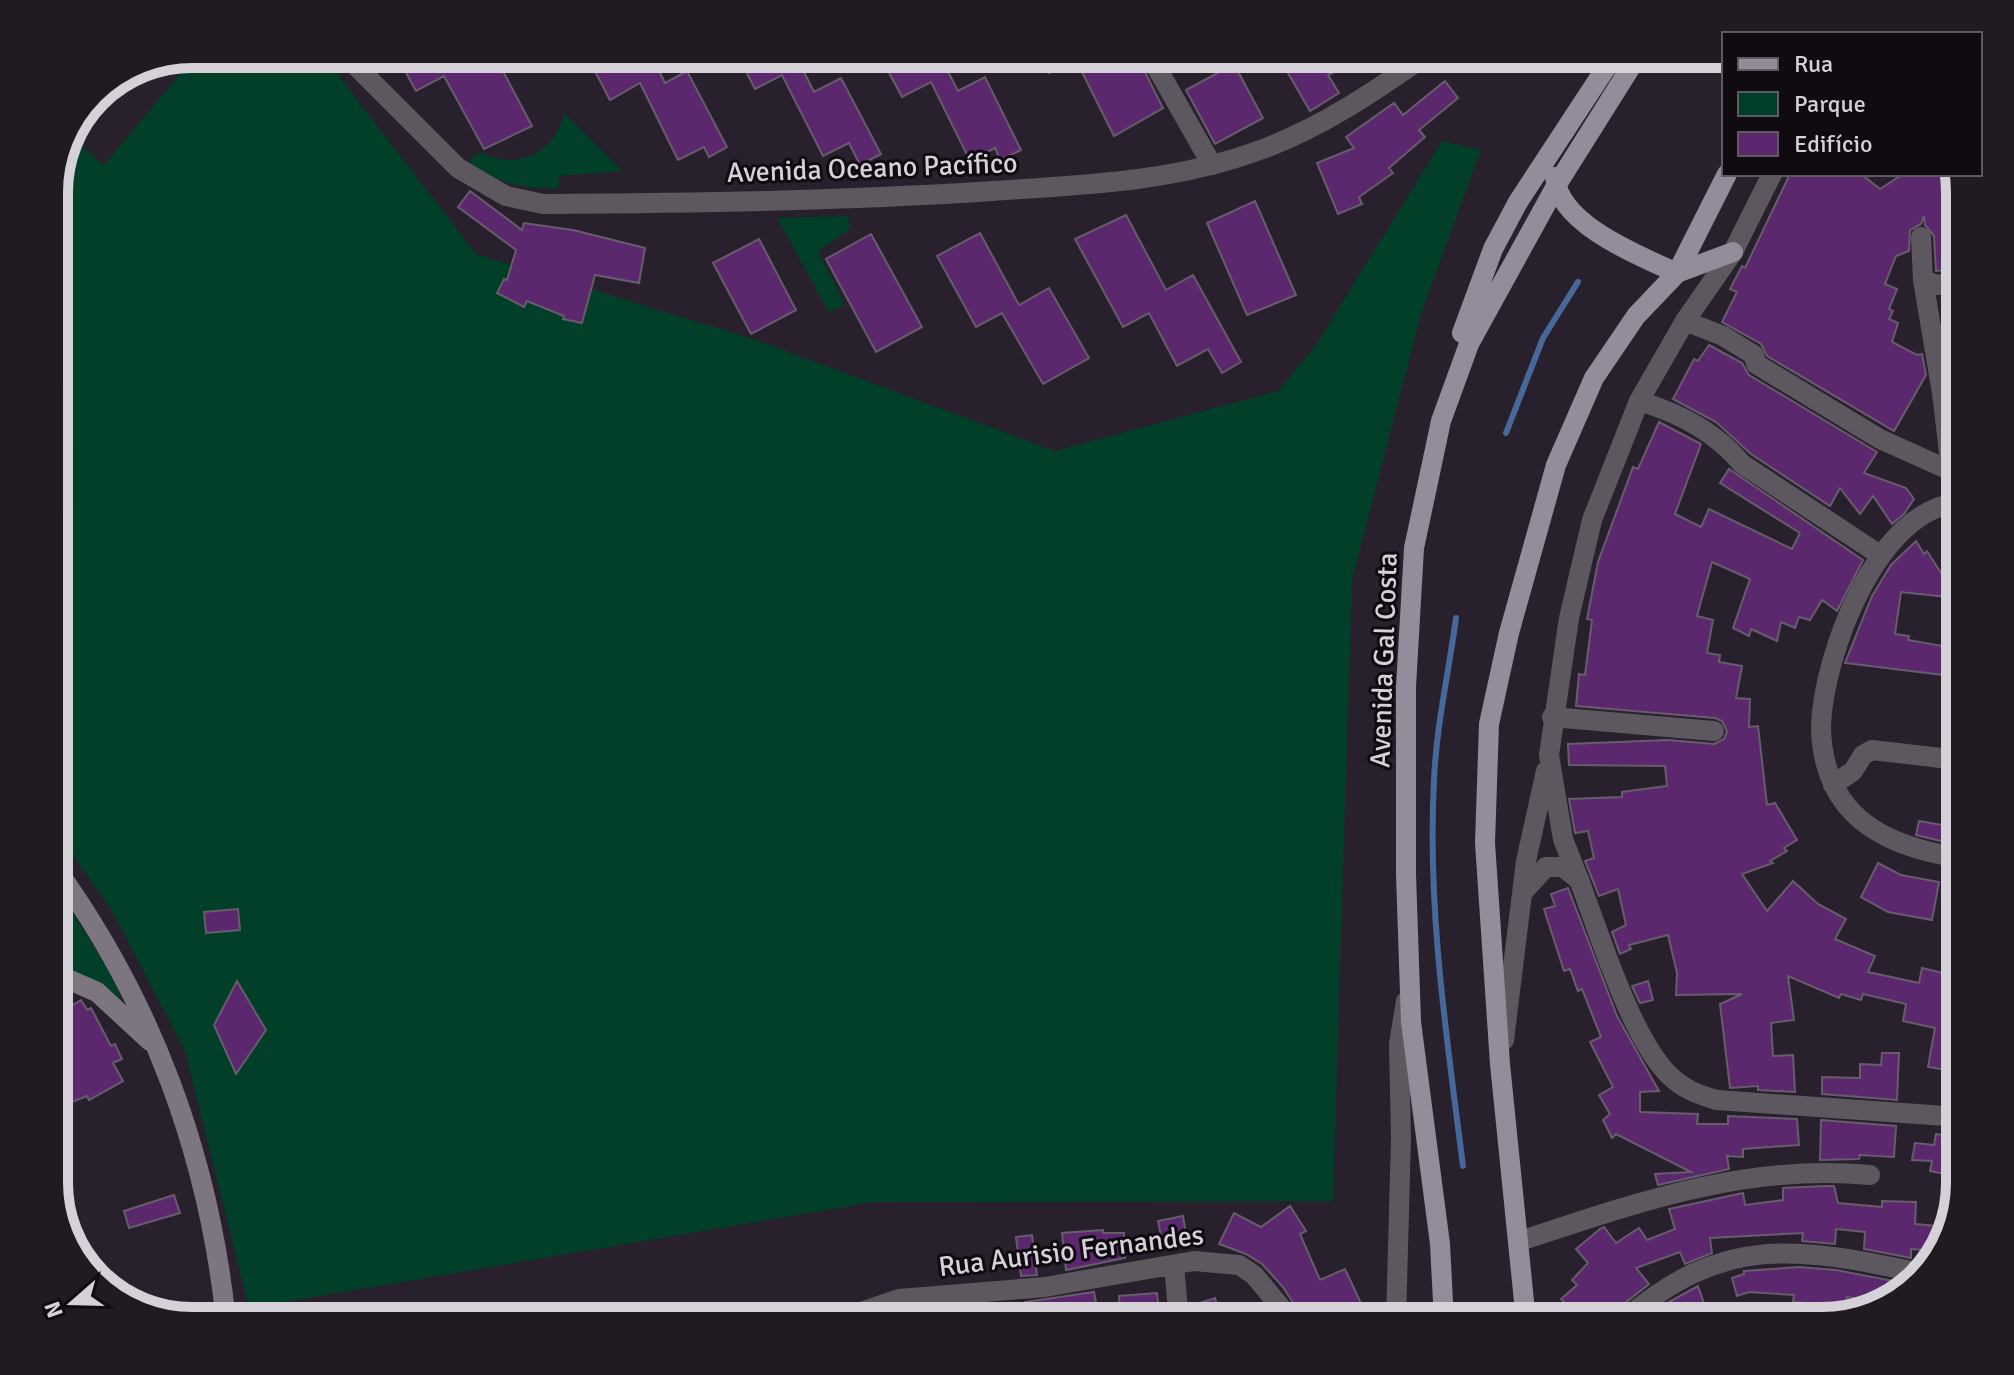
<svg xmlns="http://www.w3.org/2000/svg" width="2014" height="1375" font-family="Signika,sans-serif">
<rect width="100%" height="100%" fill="#29202d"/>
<path fill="#023f29" d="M 197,54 L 322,54 L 476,254 L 756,340 L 1055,451 L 1278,391 L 1316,345 L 1442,141 L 1481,150 L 1421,314 L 1352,580 L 1333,1201 L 874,1202 L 249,1308 L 185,1051 L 111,909 L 54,829 L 54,183 L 75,138 L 103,166 Z
M 564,113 L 622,171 L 559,176 L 559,188 C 524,190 496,183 468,161 L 480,152 C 517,171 555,154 564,113 Z
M 848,216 L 850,229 L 818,251 L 845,305 L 829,312 L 777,218 Z
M 54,882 L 110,972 L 122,1000 L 104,987 L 54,964 Z"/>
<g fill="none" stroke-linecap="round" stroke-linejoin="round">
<path stroke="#47689a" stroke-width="6" d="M 1506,433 L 1543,338 L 1578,282
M 1456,618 C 1449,671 1436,727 1434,781 C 1427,909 1447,1039 1463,1166"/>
</g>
<path fill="#5b286e" stroke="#675c6c" stroke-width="2" d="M 396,54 L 458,54 L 464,65 L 483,54 L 494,54 L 532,126 L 484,149 L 444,76 L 416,91 Z
M 586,54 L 651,54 L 665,83 L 687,71 L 727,147 L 709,157 L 704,147 L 678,160 L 640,83 L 610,100 Z
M 737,54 L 795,54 L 814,92 L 841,78 L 881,154 L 860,165 L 849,143 L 823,156 L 782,75 L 755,89 Z
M 879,54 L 939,54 L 958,91 L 985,77 L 1021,150 L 1000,160 L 995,148 L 970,161 L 931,82 L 902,97 Z
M 1039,54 L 1136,54 L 1163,108 L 1114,136 L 1076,60 L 1049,73 Z
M 1277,54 L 1337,54 L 1344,67 L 1328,75 L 1339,93 L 1310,111 Z
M 1234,64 L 1263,118 L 1215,144 L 1186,90 Z
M 1445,81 L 1458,98 L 1419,130 L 1425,137 L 1389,168 L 1393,173 L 1359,197 L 1362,204 L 1338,214 L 1317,163 L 1354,148 L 1346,137 L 1394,103 L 1403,115 Z
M 1790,174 L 1861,174 L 1880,189 L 1903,174 L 1956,174 L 1960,191 L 1960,269 L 1936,271 L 1934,236 L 1925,225 L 1924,216 L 1921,224 L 1910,230 L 1909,251 L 1896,256 L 1885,284 L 1897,289 L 1889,309 L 1893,311 L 1889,319 L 1898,323 L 1892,342 L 1917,355 L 1922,354 L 1926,375 L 1894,431 L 1767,356 L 1761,344 L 1722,322 L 1737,292 L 1730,289 L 1742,266 L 1745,268 Z
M 470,191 L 522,230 L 524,223 L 573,230 L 645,248 L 639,283 L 595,275 L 582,323 L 563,319 L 564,316 L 527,301 L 524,307 L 497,293 L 504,279 L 507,280 L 516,250 L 458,207 Z
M 1255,201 L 1296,295 L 1247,315 L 1207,223 Z
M 1126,215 L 1166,290 L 1193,275 L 1241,362 L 1222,373 L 1208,349 L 1177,366 L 1149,313 L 1123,327 L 1075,239 Z
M 980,233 L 1019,305 L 1049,288 L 1089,358 L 1043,384 L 1002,313 L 976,327 L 937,256 Z
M 871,234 L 922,327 L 876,352 L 826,259 Z
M 759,239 L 796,310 L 751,334 L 713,263 Z
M 1709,345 L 1742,363 L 1749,375 L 1877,452 L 1864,473 L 1906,488 L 1914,499 L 1904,514 L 1892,524 L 1873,496 L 1860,514 L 1840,488 L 1830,506 L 1751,454 L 1716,422 L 1673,399 L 1694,359 L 1698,361 Z
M 1659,422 L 1701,444 L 1675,514 L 1701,527 L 1709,509 L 1792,549 L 1800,533 L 1720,483 L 1729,469 L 1863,560 L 1837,611 L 1822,600 L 1810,620 L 1799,617 L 1795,628 L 1781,622 L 1777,641 L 1751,629 L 1749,636 L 1733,628 L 1750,579 L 1712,562 L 1697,616 L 1713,620 L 1707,653 L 1720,655 L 1719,662 L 1742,666 L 1736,698 L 1750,699 L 1749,727 L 1758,726 L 1767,805 L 1775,803 L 1797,840 L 1784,848 L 1787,851 L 1770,861 L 1773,863 L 1742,874 L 1767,911 L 1793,881 L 1818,904 L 1846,919 L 1835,939 L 1875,956 L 1868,972 L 1919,983 L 1922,968 L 1960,977 L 1960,1072 L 1928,1067 L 1935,1028 L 1903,1021 L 1906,1004 L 1863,994 L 1861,1000 L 1841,994 L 1839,998 L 1788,976 L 1794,1020 L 1771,1023 L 1773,1056 L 1793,1055 L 1795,1092 L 1758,1090 L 1758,1086 L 1730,1088 L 1720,1004 L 1742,994 L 1676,995 L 1677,973 L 1668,935 L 1629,945 L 1631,949 L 1620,954 L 1612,932 L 1626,925 L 1618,889 L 1599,896 L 1585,861 L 1594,858 L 1588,831 L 1575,833 L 1569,799 L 1622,797 L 1622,792 L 1667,786 L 1665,766 L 1569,765 L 1568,744 L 1668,740 L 1714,744 L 1724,739 L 1727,731 L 1722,721 L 1715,718 L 1576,706 L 1579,674 L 1585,675 L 1592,620 L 1587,619 L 1598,562 L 1633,467 L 1638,469 Z
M 1916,541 L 1924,554 L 1927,551 L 1957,598 L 1901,592 L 1895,634 L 1909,636 L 1908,640 L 1960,649 L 1960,677 L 1845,663 L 1872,596 L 1891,565 Z
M 1919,821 L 1948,826 L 1945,842 L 1916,835 Z
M 1878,863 L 1901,875 L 1939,882 L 1932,920 L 1888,912 L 1861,897 Z
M 1568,888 L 1617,1016 L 1659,1091 L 1640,1092 L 1640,1112 L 1698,1114 L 1697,1124 L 1728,1124 L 1728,1116 L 1797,1119 L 1799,1145 L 1743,1149 L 1743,1157 L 1727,1156 L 1729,1169 L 1658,1185 L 1655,1174 L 1691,1172 L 1616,1134 L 1612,1138 L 1603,1120 L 1610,1114 L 1599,1095 L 1613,1087 L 1590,1042 L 1601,1037 L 1582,989 L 1578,991 L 1570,969 L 1564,971 L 1544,909 L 1555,906 L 1551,894 Z
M 238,909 L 240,930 L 206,933 L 204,912 Z
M 237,981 L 266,1030 L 236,1074 L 214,1025 Z
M 1648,981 L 1653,1000 L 1640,1003 L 1632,986 Z
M 81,1000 L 87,1010 L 91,1008 L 111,1046 L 115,1044 L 122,1059 L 113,1063 L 123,1081 L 89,1100 L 87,1096 L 54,1109 L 54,1016 Z
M 1882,1053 L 1899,1053 L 1897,1100 L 1822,1094 L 1822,1077 L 1860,1078 L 1860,1064 L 1881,1065 Z
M 1821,1120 L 1896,1126 L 1894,1157 L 1860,1155 L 1859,1159 L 1820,1160 Z
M 1936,1134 L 1955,1137 L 1949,1175 L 1930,1171 L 1932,1161 L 1912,1160 L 1915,1143 L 1934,1145 Z
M 1825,1186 L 1834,1186 L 1838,1203 L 1882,1207 L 1882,1201 L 1916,1202 L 1915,1224 L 1947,1227 L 1939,1251 L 1911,1249 L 1911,1258 L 1864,1249 L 1865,1232 L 1836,1229 L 1835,1244 L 1802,1241 L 1803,1233 L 1710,1238 L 1712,1253 L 1685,1264 L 1680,1252 L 1636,1268 L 1649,1284 L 1615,1311 L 1610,1321 L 1597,1321 L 1591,1314 L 1582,1321 L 1561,1299 L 1577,1285 L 1572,1280 L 1588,1263 L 1576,1249 L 1600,1229 L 1604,1227 L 1616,1243 L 1639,1228 L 1647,1240 L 1675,1229 L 1669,1209 L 1743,1193 L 1745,1205 L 1783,1200 L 1783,1188 Z
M 174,1195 L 180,1213 L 129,1228 L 124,1211 Z
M 1290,1206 L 1306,1231 L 1300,1234 L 1320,1280 L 1345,1269 L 1364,1310 L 1356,1313 L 1359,1321 L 1305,1321 L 1283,1287 L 1262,1264 L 1246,1254 L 1219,1244 L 1234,1213 L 1261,1227 Z
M 1183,1216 L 1187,1242 L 1163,1246 L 1158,1221 Z
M 1103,1230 L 1103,1233 L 1124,1233 L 1125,1258 L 1066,1270 L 1062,1233 Z
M 1032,1235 L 1037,1275 L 1021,1276 L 1016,1237 Z
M 1799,1267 L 1836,1270 L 1909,1284 L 1887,1304 L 1847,1297 L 1842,1316 L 1825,1320 L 1828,1305 L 1793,1302 L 1794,1295 L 1749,1292 L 1737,1296 L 1732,1278 L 1744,1274 L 1744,1271 Z
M 1698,1286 L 1710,1321 L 1644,1321 L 1667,1303 Z
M 1094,1292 L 1097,1308 L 1089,1309 L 1090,1321 L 1027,1321 L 1025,1302 Z
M 1157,1293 L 1159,1310 L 1120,1314 L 1119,1296 Z
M 1215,1298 L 1222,1321 L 1192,1321 L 1191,1306 Z"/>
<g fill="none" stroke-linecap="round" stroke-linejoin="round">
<path stroke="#5d585f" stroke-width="20" d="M 1149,54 L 1212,165
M 1921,237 L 1923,280 L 1942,393 L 1955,503
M 1923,280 L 1937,285 L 1960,282
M 1685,321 L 1723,336 L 1754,355 L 1756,364 L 1880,439 L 1951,471
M 1639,401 C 1679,413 1716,432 1742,464 L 1880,555
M 1960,503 C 1877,507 1823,657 1821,726 C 1821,752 1828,780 1843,801 C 1870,838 1917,851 1960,858
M 1552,717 L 1714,731
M 1833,785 L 1853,771 L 1863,755 L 1872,750 L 1958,760
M 1579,880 C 1599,932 1631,1038 1669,1075 C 1683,1089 1699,1095 1717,1100 L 1960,1117
M 1520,1241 C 1635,1203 1748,1163 1870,1175
M 1174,1265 L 1179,1321
M 835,1321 L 899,1299 L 1045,1287 L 1194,1261 L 1239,1265 L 1254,1275 L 1292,1321
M 1623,1321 C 1725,1232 1799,1248 1921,1273"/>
<path stroke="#5d585f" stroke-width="20" d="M 344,54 L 458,168 L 506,196 L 543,204 C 693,203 842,201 992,191 C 1083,185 1174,182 1260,150 C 1321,128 1375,91 1428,54
M 1579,880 L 1563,839 L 1549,755 L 1569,618 L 1592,520 L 1639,401 L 1685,321 L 1733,252 L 1772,174
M 1524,891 L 1546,867 L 1563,867 L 1579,880
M 1504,1040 L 1526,861 L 1546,771
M 1396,1321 L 1401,1138 L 1399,1044 L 1406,1001"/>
<path stroke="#7d7681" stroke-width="20" d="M 54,866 C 152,1001 209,1156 226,1321
M 54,973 L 97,992 L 150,1041"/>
<path stroke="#958c9b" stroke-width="20" d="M 1555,177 C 1559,225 1640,256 1677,273 L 1733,252
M 1462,333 L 1493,249 L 1518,202 L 1615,54
M 1444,1321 L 1440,1244 L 1411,1022 L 1406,874 L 1406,687 L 1414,548 L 1441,421 L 1469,344 L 1556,186 L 1639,54
M 1526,1321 L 1500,1064 L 1485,843 L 1489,724 L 1509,633 L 1556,465 L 1594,378 L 1636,316 L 1677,273 L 1727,174"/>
</g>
<g text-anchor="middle" stroke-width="6" stroke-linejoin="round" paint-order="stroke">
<g font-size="28" fill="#d6d0d9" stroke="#0f0b11">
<text transform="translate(872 167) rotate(-2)" y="10">Avenida Oceano Pacífico</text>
<text transform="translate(1383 660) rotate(-88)" y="10">Avenida Gal Costa</text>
<text transform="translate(1071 1250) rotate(-7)" y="10">Rua Aurisio Fernandes</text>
</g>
</g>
<path d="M0 0H2014V1375H0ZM192 68H1822A124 124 0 0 1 1946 192V1183A124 124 0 0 1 1822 1307H192A124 124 0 0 1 68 1183V192A124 124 0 0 1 192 68Z" fill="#1f1b21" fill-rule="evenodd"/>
<path fill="none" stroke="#d6d0d9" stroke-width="10" d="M192 68H1822A124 124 0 0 1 1946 192V1183A124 124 0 0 1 1822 1307H192A124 124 0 0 1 68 1183V192A124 124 0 0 1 192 68Z"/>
<rect x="1722" y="32" width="260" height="144" fill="#0f0b11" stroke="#5f5a61" stroke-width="2"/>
<rect x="1738" y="58" width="40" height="12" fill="#958c9b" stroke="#5f5a61" stroke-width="2"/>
<text x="1794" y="72" font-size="24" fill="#d6d0d9">Rua</text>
<rect x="1738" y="92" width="40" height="24" fill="#023f29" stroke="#5f5a61" stroke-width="2"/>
<text x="1794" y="112" font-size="24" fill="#d6d0d9">Parque</text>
<rect x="1738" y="132" width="40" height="24" fill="#5b286e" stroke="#5f5a61" stroke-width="2"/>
<text x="1794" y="152" font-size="24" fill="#d6d0d9">Edifício</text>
<g transform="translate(72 1303) rotate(250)" stroke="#0f0b11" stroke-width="6" paint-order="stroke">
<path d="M0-6L14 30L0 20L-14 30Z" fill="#d6d0d9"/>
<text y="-12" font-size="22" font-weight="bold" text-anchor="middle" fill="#d6d0d9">N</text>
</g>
</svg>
